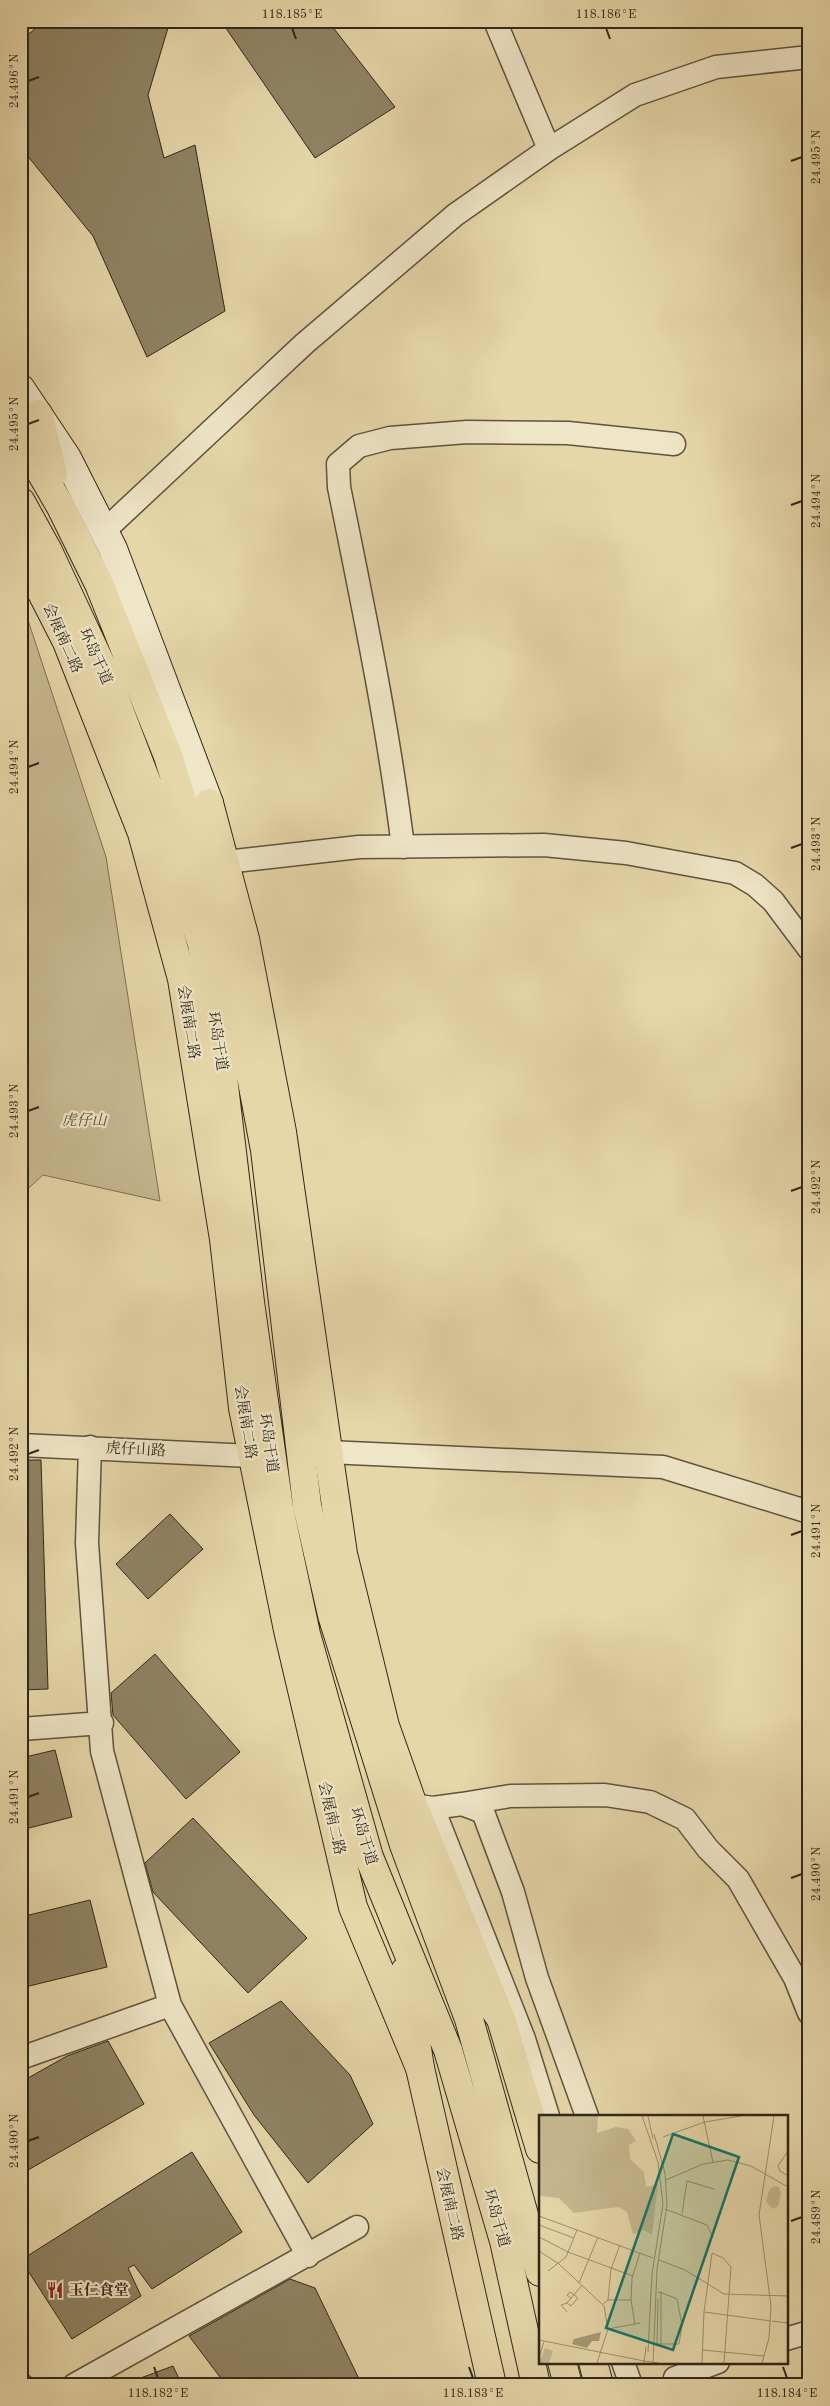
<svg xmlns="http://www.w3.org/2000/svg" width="830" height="2406" font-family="'Old Standard TT','Noto Serif SC',serif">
<rect width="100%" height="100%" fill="#e6d7a9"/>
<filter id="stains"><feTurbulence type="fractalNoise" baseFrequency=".004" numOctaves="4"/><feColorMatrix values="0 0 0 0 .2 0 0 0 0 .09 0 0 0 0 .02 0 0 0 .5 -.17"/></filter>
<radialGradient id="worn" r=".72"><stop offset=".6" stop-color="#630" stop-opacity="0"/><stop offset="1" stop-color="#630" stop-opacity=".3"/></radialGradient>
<path fill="#c7b991" stroke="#7c7056" d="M 24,608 L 106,857 L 160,1201 L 43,1175 L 21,1195 L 21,610 Z"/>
<path fill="#8f8364" stroke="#30271a" d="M 45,21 L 170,21 L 148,95 L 164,158 L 195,145 L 225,311 L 147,357 L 93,236 L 21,148 L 21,40 Z
M 221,21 L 328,21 L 395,107 L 315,158 Z
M 21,1460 L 41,1460 L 48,1689 L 21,1690 Z
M 170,1514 L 203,1549 L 148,1599 L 116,1564 Z
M 155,1654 L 240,1752 L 186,1799 L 113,1715 L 111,1693 Z
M 55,1750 L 72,1817 L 21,1830 L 21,1758 Z
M 193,1818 L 307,1938 L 248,1993 L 153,1892 L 145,1863 Z
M 90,1900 L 107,1967 L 21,1988 L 21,1917 Z
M 281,2001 L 350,2075 L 373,2124 L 308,2183 L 254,2115 L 209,2043 Z
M 108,2041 L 144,2104 L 21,2174 L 21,2082 L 67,2056 Z
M 192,2152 L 242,2232 L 152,2289 L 134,2265 L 128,2268 L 141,2296 L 72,2339 L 21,2260 Z
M 290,2279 L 315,2288 L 362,2385 L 226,2385 L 189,2336 Z
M 173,2366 L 182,2385 L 127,2385 L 127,2383 Z"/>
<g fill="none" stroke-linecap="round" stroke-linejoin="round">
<g stroke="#5e533e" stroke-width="25">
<path id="minor" d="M 495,21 L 549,149
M 104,531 L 304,344 L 455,215 L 549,149 L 635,95 L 716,67 L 809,57
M 403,847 C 388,725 363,606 339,487 L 338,464 L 359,446 L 390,438 L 467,432 L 568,433 L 674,444
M 208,864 L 359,847 L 544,845 L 626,853 L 735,873 L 755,885 L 773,901 L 809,949
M 21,1445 L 251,1456
M 90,1447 L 87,1543 L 102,1751 L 170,2005
M 328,1452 L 663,1467 L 809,1512
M 21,1729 L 102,1723
M 462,1804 L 510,1796 L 605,1795 L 650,1802 L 685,1819 L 708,1849 L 738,1879 L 795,1978 L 809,2013
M 419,1806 L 433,1808 L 524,2039 L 548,2116
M 433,1808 L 462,1804 L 483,1812 L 513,1892 L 537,1978 L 587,2116
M 21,2058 L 170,2005 L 308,2256
M 786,2339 L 809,2332
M 623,2362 L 631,2385
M 675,2378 L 718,2362
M 21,2384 L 22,2385
M 74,2385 L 357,2227"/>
</g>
<g stroke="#30271a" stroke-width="30">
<path id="secondary" d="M 21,389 L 67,458 L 113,549 L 209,803"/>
</g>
<g stroke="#30271a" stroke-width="30">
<path id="primary" d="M 21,552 L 67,642 L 142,833 L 182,979 L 224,1239 L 243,1408 L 288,1630 L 353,1907 L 420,2068 L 492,2385
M 209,803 L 245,939 L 282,1132 L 343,1554 L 385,1726 L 413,1805 L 501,2019 L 540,2149
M 593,2362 L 599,2385"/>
</g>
<g stroke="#30271a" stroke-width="30">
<path id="trunk" d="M 38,414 L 53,474
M 21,438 L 61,507 L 99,584 L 168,756 L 202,865 L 234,986 L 265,1150 L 307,1505 L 332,1615 L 404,1845 L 469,2019 L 540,2272
M 21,502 L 48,551 L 105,673 L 158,812 L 202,944 L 221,1061 L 250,1302 L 279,1508 L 306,1634 L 369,1857 L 448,2050 L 504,2241 L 536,2385
M 454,1948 L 501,2019
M 405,1971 L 420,2068
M 562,2362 L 568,2385"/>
</g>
<use href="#minor" stroke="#efe5c7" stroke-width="22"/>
<use href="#secondary" stroke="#efe5c7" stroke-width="28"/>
<use href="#primary" stroke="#e6d7a9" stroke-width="28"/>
<use href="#trunk" stroke="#e6d7a9" stroke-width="28"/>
</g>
<path fill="none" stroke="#30271a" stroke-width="2" d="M 292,28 L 296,39M 606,28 L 610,39M 28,81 L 39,77M 791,161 L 802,157M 28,424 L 39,420M 791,505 L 802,501M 28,767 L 39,763M 791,848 L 802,844M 28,1111 L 39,1107M 791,1191 L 802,1187M 28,1454 L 39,1450M 791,1535 L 802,1531M 28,1797 L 39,1793M 791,1878 L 802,1874M 28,2141 L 39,2137M 791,2221 L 802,2217M 154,2367 L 158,2378M 469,2367 L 473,2378M 783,2367 L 787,2378"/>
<defs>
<g id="restaurant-bare" transform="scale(1.35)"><path d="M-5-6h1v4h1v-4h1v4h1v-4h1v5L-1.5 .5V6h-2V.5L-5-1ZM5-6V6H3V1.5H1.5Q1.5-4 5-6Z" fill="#8f2418" stroke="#efe5c7" stroke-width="2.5" paint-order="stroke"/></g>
</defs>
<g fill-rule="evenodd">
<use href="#restaurant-bare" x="55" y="2290"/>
</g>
<g text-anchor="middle" stroke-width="4.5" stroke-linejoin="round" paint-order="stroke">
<g font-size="15" fill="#30271a" stroke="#efe5c7">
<text transform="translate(63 638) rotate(66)" y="5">会展南二路</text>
<text transform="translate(96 656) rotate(66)" y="5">环岛干道</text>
<text transform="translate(189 1022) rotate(81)" y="5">会展南二路</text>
<text transform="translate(218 1041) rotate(81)" y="5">环岛干道</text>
<text transform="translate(246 1422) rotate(81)" y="5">会展南二路</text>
<text transform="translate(269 1443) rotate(82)" y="5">环岛干道</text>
<text transform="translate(136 1449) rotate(3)" y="5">虎仔山路</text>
<text transform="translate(332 1818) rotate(77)" y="5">会展南二路</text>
<text transform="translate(364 1836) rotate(73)" y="5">环岛干道</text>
<text transform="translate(450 2204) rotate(77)" y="5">会展南二路</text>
<text transform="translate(497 2218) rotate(74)" y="5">环岛干道</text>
</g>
<g font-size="15" font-style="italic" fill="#564c38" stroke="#efe5c7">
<text x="84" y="1125">虎仔山</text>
</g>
<g font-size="15" font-weight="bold" fill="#30271a" stroke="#efe5c7" text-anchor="start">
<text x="69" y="2295">玉仁食堂</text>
</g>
</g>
<g transform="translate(539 2115)">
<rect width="249" height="249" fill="#e6d7a9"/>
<path d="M 0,1 L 59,1 L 58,18 L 77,12 L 89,14 L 97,26 L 90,30 L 91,44 L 105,57 L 107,72 L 119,69 L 113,120 L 105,115 L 94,119 L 88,97 L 79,92 L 35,98 L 20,83 L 0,81 ZM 235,71 L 240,72 L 242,78 L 239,91 L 234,94 L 227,87 L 230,75 ZM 6,233 L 14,236 L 10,248 L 0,248 Z" fill="#c7b991"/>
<path d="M 62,217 L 60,226 L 53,226 L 48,233 L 33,229 L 35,224 Z" fill="#a89b78"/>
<path fill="none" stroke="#9d9170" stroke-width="1" d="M 103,1 L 119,47 L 124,89 L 113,159 L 109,237M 109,1 L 114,24M 164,1 L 174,47M 124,22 L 166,7 L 202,1M 249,36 L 239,51 L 241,56 L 249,61M 127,65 L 164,49 L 189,45 L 212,51 L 249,72M 126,94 L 168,110 L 174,123M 143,99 L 148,66 L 175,74M 0,101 L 114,143M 0,110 L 35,123M 0,122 L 29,137 L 94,161M 0,136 L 20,149 L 65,191 L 69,214 L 58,248M 120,145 L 146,155 L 185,179 L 249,181M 9,156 L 27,142 L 38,115M 40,168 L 59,122M 121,177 L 138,184 L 143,210 L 140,229 L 122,229M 69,185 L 92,185 L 96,209M 92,185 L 93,163 L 101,138M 28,188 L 32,191 L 39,183 L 31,177 L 28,180 L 32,183M 64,189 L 69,185 L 72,154 L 81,130M 28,197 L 22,190 L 28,188 L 43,170M 165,197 L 232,206M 233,206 L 249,208M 69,214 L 101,208M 0,225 L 105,246M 118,229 L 122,229 L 122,178 L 119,177M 118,229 L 119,184M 163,235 L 225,241M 0,242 L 5,227M 105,246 L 120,248M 105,248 L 107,232M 114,248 L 118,154 L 128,90 L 126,58 L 115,19M 163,248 L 165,197 L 173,138 L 184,143 L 192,152 L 185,248M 223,248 L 230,223 L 232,191 L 220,100 L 235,1"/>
<path fill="#0f766e" fill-opacity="0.15" stroke="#0f766e" stroke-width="2.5" d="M 134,19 L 200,42 L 134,235 L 67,213 Z"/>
<rect width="249" height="249" fill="none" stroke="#30271a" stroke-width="2.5"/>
</g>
<rect width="830" height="2406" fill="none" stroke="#e6d7a9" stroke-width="55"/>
<rect x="28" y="28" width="774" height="2350" fill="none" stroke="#30271a" stroke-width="2"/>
<g font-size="12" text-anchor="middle" fill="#30271a">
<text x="292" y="18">118.185°E</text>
<text x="606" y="18">118.186°E</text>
<text transform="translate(14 81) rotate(-90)" y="4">24.496°N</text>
<text transform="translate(816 157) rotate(-90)" y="4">24.495°N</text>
<text transform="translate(14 424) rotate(-90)" y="4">24.495°N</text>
<text transform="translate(816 501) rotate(-90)" y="4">24.494°N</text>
<text transform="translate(14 767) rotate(-90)" y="4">24.494°N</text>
<text transform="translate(816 844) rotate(-90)" y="4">24.493°N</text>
<text transform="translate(14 1111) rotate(-90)" y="4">24.493°N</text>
<text transform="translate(816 1187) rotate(-90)" y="4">24.492°N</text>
<text transform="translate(14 1454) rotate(-90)" y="4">24.492°N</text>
<text transform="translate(816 1531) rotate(-90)" y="4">24.491°N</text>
<text transform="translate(14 1797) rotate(-90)" y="4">24.491°N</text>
<text transform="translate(816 1874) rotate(-90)" y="4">24.490°N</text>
<text transform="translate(14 2141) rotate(-90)" y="4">24.490°N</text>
<text transform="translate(816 2217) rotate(-90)" y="4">24.489°N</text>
<text x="158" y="2397">118.182°E</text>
<text x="473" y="2397">118.183°E</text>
<text x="787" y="2397">118.184°E</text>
</g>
<rect width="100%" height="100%" filter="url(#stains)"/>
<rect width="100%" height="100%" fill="url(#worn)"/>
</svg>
